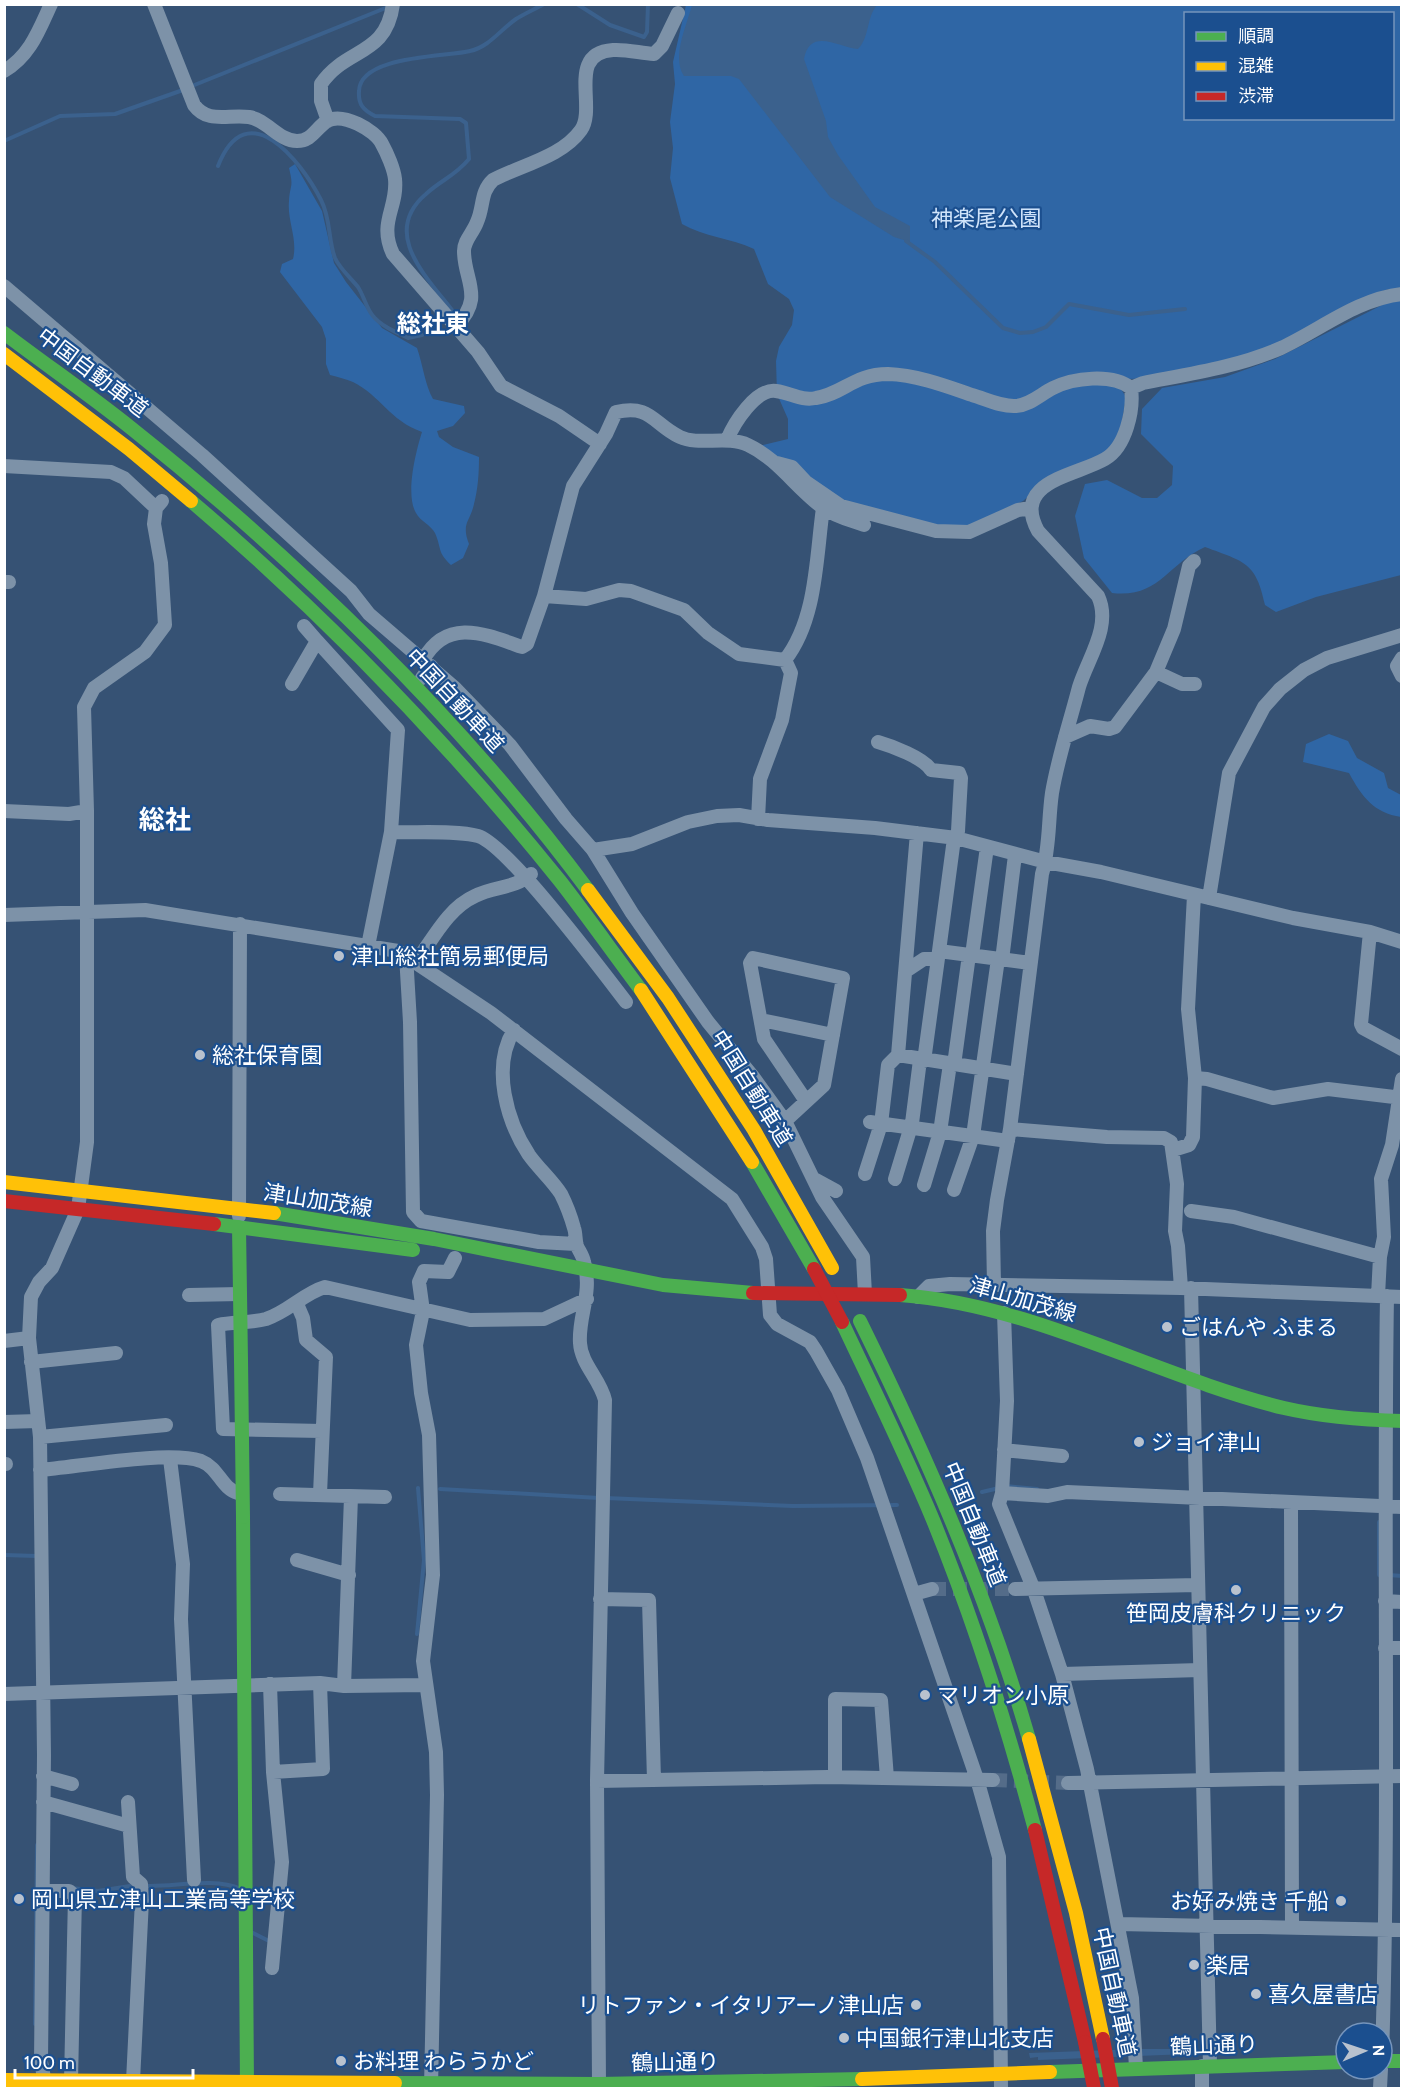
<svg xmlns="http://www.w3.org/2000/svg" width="1406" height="2093" font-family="Cabin,'Noto Sans JP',sans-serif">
<rect width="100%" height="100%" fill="#365274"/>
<path fill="#2f66a5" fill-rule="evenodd" d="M 686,5 L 1401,5 L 1401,575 L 1316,597 L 1276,612 L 1265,605 C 1256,562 1245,562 1205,547 C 1166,565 1160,598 1112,593 L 1084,558 L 1075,516 L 1085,484 L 1107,480 L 1142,498 L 1157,498 L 1172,485 L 1173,466 L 1141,434 L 1142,409 L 1162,388 L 1225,377 L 1275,359 L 1388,302 L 1389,289 C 1349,300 1317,327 1279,344 C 1242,360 1167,378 1127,379 L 1121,389 L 1126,397 L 1121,427 L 1113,445 L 1101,455 L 1055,473 L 1023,501 L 971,525 L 944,527 L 854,508 L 774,459 L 759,446 L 788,439 L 788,419 L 777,394 L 776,361 L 779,347 L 792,325 L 794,310 L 789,299 L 768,284 L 754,249 C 731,238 704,237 682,224 L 670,178 L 673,148 L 670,122 L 675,84 L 673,62 ZM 1186,14 L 1392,14 L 1392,118 L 1186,118 Z
M 295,164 L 322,211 L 334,263 L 346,282 L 382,328 L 417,348 C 423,365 425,385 433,399 L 464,406 L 465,413 L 453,426 L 437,431 L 439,437 L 453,447 L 479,457 C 479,473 478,489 474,504 C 470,522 461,523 469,544 L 463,558 L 451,565 C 437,552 442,549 435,533 C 431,525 420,521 416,513 C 405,495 416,451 422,432 C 389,420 381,396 353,382 C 346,379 338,377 330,375 L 326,364 L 326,339 L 322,327 L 280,272 L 282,264 L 293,259 C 298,239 287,221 289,201 C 290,184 294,188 289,168 Z
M 1329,734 L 1348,741 L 1357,758 L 1384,773 L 1388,788 L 1401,795 L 1401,817 C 1374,813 1362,797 1349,773 L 1303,762 L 1306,744 Z"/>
<path fill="#3b618d" d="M 692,5 L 877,5 C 866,18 870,37 858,49 C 840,48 810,26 804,59 L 826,121 L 828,137 L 838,155 L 875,207 L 910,226 L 910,242 L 894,237 L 830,197 L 739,79 L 731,76 L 684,76 C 671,57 687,25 692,5 Z
M 1141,2049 L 1188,2049 L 1188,2054 L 1038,2060 L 1038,2057 L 1030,2058 L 1029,2053 Z"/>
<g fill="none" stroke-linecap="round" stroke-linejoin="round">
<path stroke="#3b618d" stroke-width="4" d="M 577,4 L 610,25 L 644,37 L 647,32 L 648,4
M 192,86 L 388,7
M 4,141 L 60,116 L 115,114 L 183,90
M 218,166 C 247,92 301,161 321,200 C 331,219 328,240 335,258 C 340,269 351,278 358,287 C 364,296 366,308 373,316 C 381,326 396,332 408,338 L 422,335
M 906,241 L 935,262 L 1003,328 L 1020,333 L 1033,332 L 1046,327 L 1069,304 L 1129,315 L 1185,309
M 455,314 C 429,279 379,234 426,194 C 441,180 455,176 469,159 L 466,123 L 460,119 L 375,116 C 363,110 358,104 359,91 C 360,55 447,57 470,51 C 489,47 500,30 516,19 C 524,14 535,9 544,4
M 1006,1486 L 1037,1489
M 440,1489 L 599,1498
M 982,1492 L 999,1488
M 606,1498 L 793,1506 L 897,1505
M 4,1555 L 37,1556
M 1379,1575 L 1379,1522
M 1389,1575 L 1402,1576
M 417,1634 L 424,1560 L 418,1488
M 147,1886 C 176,1887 213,1877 241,1889
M 72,1888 L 98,1891 L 130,1886
M 251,1932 L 269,1941
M 35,2024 L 37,1845"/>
<path stroke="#546c89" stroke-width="14" stroke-dasharray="14 7" stroke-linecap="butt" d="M 932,1589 L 1015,1589
M 993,1780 L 1068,1783"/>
<path stroke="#7d92a8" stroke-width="14" d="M 154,4 L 194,105 C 208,124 228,114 249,117 C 267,120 279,141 297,141 C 312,141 316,128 327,121 C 343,112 375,130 382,144 C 387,153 394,169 395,179 C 398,208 378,222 393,254 L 478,352 L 501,386 L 559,416 L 600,444
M 4,71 C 30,56 39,30 51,4
M 328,121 L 321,101 L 321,84 C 346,47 386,57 393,4
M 4,286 L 202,455 L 351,591 L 369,614 L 455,688 L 510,745 L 566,819 L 593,850 L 632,913 L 708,1022 L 754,1078 L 785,1121 L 822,1197 L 863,1257 L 865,1294
M 456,326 C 485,297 464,281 464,251 C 464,240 473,233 477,222 C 484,207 480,192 493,180 C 521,165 562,157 581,130 C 597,107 566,53 613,50 C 626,49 640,53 654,54 L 662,46 L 678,13
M 1131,388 L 1143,383 C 1189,374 1238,367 1281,348 C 1320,330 1357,299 1402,294
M 727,440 C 734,423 756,388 776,391 C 791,393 801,401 816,398 C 843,394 854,374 888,374 C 917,375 946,386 972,395 C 986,399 1001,407 1016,406 C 1030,405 1041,394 1053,388 C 1073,378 1112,373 1131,388 C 1134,410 1126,447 1105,459 C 1076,476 1011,481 1038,531 L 1098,596 C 1112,626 1088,658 1079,687 C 1070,722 1058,757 1052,793 C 1048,821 1050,847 1042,874 L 1010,1129 L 997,1200 L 993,1231 L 994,1285
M 777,463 L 792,467 L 806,482 L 841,506 L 936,531 L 969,532 L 1018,510 L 1031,508
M 4,466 L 111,472 L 124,478 L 156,508
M 4,582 L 9,582
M 544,596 L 586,599 L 619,590 L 631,591 L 684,610 L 708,633 L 739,654 L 785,660 C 817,619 816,557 823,508
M 317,641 L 398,730 L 391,832 L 368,946
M 1402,658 L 1397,666 L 1402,676
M 423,660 C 447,617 485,634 522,647 L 527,644 L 544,596 L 573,486 L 606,434 L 616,412 C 651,404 653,424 680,437 C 699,446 727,435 748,445 C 778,459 796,488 822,507 C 834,516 850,520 864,525
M 1156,672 L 1182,684 L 1195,684
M 422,678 L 431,666
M 292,684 L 317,641 L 304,626
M 1065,737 L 1090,726 L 1109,729 L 1115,727 L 1156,672 L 1174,629 L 1189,566 L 1194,561
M 878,742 C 892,746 924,758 931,770 L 959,773 L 961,778 L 958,831 L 953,846 L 939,951
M 4,811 L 69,814 L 87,811
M 758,819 L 760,779 L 782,720 L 791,673 L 785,660
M 391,832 C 415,833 457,830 478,836 C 508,845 602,971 626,1002
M 917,833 L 898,1055 L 1017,1074
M 593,850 L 632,844 L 688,822 L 717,816 L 739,815 L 768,820 L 875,828 L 956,838 L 1046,862 L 1101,872 L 1293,918 L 1370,932 L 1402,942
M 1194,895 L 1188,1009 L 1195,1078
M 1209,898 L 1229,773 L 1264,707 L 1280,689 L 1304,670 L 1327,658 L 1402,635
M 4,915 L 145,910 L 398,951 L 491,1013 L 732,1199 L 762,1247 L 766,1259 L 770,1315 L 777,1324 L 810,1342 L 816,1351 L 838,1390 L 867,1458 L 977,1779 L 999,1857 L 1001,2088
M 1370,932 L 1361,1024 L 1363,1028 L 1402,1049
M 406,955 L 410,1022 L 413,1212 L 421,1221 L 539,1242 L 576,1244
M 972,955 L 987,847
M 1002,960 L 1015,855
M 416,962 C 433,939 448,908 475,896 C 494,886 515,889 531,874
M 906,971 L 924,959 L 938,959
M 761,1023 L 766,1021 L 833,1035
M 514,1030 C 491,1067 507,1122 529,1155 C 539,1169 552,1180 561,1194 C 566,1204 571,1217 574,1228 C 576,1233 575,1240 577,1246 C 579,1251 583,1256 584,1262 C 593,1293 578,1316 580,1343 C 581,1364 600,1379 605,1400 L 597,1781 L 599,2084
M 924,1061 L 939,951 L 1030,963
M 954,1065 L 969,955
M 785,1121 L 824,1085 L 843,978 L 753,958 L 750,963 L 764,1039 L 806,1101
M 870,1122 L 1008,1141
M 1010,1129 L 1107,1137 L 1164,1138 L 1171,1142 L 1177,1184 L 1175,1231 L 1178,1246 L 1181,1288
M 1173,1150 L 1189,1145 L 1193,1137 L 1195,1078 L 1207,1079 L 1273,1098 L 1328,1089 L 1394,1097 L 1402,1102
M 865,1174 L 881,1124 L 888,1065 L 898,1055
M 814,1179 L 836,1191
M 895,1179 L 912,1123 L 920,1060
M 924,1185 L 940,1132 L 950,1064
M 954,1190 L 973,1136 L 998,959
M 1191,1211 L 1234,1217 L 1380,1257
M 239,1216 L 240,924
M 1191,1288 L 1210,2066
M 189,1295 L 240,1294
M 1378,1296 L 1380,1257 L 1384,1237 L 1381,1179 L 1392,1145 L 1402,1079
M 918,1297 L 929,1286 L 950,1284 L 1181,1288 L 1402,1297
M 297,1304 L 303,1318 L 306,1340 L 326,1357 L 320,1494
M 1004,1313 L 1007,1401 L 1002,1493 L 999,1504 L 1034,1590 L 1062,1674 L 1087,1769 L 1132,1998 L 1136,2068
M 4,1341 L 29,1338
M 31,1362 L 116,1353
M 4,1422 L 38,1421
M 322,1431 L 223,1429 L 218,1325 C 233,1322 251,1323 266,1319 C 288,1312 304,1293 325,1287 L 470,1320 L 544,1319 L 587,1299
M 40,1437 L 166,1425
M 1004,1450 L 1062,1456
M 170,1459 L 183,1564 L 181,1619 L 194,1880
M 4,1464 L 6,1464
M 40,1470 C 78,1467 168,1450 201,1461 C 219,1468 221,1488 238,1493
M 1002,1493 L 1048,1496 L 1067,1492 L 1402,1507
M 280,1494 L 385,1497
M 1291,1504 L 1292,1927
M 297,1560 L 349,1575
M 1015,1589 L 1197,1585
M 914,1594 L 932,1589
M 600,1599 L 649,1600 L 654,1780
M 1385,1601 L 1402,1602
M 1385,1648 L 1402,1648
M 1062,1674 L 1200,1670
M 270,1684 L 273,1772 L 282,1862 L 272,1968
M 344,1686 L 351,1497
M 4,1694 L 320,1683 L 344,1686 L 425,1685
M 273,1772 L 323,1769 L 320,1683
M 43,1776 L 72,1784
M 835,1777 L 835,1699 L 881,1700 L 887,1778
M 597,1781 L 828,1777 L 993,1780
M 1068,1783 L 1402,1776
M 43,1802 L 129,1826
M 128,1802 L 133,1877 L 141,1884 L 142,1900 L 133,2081
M 42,1891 L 69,1891 L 75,1896 L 71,2081
M 1119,1924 L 1402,1930
M 1382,2057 C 1390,1803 1383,1550 1387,1296
M 46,2088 L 41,2062 L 44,1755 L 40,1437 L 29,1338 L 31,1297 L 39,1282 L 52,1268 L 78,1209 L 87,1142 L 87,811 L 84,707 L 94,688 L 145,652 L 165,625 L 161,563 L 154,524 L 156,508 L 162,501
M 431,2088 L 437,1795 L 436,1752 L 423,1661 L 433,1575 L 429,1435 L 421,1393 L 416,1345 L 423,1311 L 419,1282 L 424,1271 L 448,1272 L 455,1258
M 1202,2088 L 1202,2066
M 1380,2088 L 1381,2069"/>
<path stroke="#4caf50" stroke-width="14" d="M 4,333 C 46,365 90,395 131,428 C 297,560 462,720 588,890
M 191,501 C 326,616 449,743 560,881 C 588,917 614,954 641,990
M 752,1162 L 814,1269
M 274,1213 L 434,1239 L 663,1285 L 753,1293
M 214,1224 L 413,1250
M 239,1227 L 241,1360
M 900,1295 C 1036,1305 1154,1376 1284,1408 C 1323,1417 1362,1420 1402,1421
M 860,1321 C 927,1457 987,1594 1029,1739
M 842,1322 C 873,1388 905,1453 933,1520 C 974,1621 1007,1725 1035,1830
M 243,1517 L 247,2088
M 1382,2061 L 1402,2061
M 1050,2072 L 1346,2062
M 395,2083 L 599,2084 L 862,2079"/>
<path stroke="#ffc107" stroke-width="14" d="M 4,354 L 129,449 L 191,501
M 588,890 L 668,998 L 754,1130 L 832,1268
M 641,990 L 752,1162
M 4,1182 L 274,1213
M 1029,1739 L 1076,1913 L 1103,2039
M 862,2079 L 1050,2072
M 4,2080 L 395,2083"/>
<path stroke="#c62828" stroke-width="14" d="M 4,1201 L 214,1224
M 753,1293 L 900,1295
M 1035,1830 L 1085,2042"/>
<path stroke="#4caf50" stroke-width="14" d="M 241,1360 L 243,1517"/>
<path stroke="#c62828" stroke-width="14" d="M 814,1269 L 842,1322
M 1103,2039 L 1112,2088
M 1085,2042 L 1094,2088"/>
</g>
<g fill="#b9c2ce" stroke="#1b4f8f" stroke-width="2">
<circle cx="339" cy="956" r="6"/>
<circle cx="200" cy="1055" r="6"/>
<circle cx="1167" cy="1327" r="6"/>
<circle cx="1139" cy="1442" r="6"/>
<circle cx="1236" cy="1590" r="6"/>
<circle cx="925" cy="1695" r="6"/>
<circle cx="19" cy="1899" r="6"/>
<circle cx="1341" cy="1901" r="6"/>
<circle cx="1194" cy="1965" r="6"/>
<circle cx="1256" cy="1994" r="6"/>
<circle cx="916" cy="2005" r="6"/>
<circle cx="844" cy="2038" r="6"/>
<circle cx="341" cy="2061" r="6"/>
</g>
<g text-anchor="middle" stroke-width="4.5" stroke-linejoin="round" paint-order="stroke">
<g font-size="22" fill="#cfe3fa" stroke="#1b4f8f">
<text x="986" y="226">神楽尾公園</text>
</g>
<g font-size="22" fill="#fff" stroke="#1b4f8f">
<text transform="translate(93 372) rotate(37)" y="8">中国自動車道</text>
<text transform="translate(455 700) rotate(47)" y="8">中国自動車道</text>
<text transform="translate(752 1088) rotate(58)" y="8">中国自動車道</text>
<text transform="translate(318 1200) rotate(9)" y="8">津山加茂線</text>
<text transform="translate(1023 1299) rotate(16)" y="8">津山加茂線</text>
<text transform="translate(975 1524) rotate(68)" y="8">中国自動車道</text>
<text transform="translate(1115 1992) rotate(78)" y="8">中国自動車道</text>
<text transform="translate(1214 2045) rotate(-2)" y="8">鶴山通り</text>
<text transform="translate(675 2062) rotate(-1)" y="8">鶴山通り</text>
</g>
<g font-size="22" fill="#fff" stroke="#1b4f8f" text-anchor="start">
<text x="351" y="964">津山総社簡易郵便局</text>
<text x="212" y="1063">総社保育園</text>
<text x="1179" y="1335">ごはんや ふまる</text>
<text x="1151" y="1450">ジョイ津山</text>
<text x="1236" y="1621" text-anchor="middle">笹岡皮膚科クリニック</text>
<text x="937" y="1703">マリオン小原</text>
<text x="31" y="1907">岡山県立津山工業高等学校</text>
<text x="1329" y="1909" text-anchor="end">お好み焼き 千船</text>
<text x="1206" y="1973">楽居</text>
<text x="1268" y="2002">喜久屋書店</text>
<text x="904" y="2013" text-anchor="end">リトファン・イタリアーノ津山店</text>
<text x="856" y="2046">中国銀行津山北支店</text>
<text x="353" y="2069">お料理 わらうかど</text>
</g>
<g font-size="24" font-weight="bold" fill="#fff" stroke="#1b4f8f">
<text x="433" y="332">総社東</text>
</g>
<g font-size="26" font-weight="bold" fill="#fff" stroke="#1b4f8f">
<text x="165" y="829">総社</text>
</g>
</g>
<rect width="1406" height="2093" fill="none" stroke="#ffffff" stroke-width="12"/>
<rect x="1184" y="12" width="210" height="108" fill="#1b4f8f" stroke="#7695bc" stroke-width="1.5"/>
<rect x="1196" y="32" width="30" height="9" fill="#4caf50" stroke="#7695bc" stroke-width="1.5"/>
<text x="1238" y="42" font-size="18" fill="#ffffff">順調</text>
<rect x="1196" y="62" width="30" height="9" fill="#ffc107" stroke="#7695bc" stroke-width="1.5"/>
<text x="1238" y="72" font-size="18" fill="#ffffff">混雑</text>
<rect x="1196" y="92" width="30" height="9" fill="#c62828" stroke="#7695bc" stroke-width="1.5"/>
<text x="1238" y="102" font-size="18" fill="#ffffff">渋滞</text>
<g transform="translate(1364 2051) rotate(88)"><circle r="28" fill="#1b4f8f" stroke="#7695bc" stroke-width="1.5"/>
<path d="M0-4.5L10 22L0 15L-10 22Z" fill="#b9c2ce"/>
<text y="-9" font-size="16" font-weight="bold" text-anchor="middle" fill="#ffffff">N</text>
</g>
<path d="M15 2069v9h178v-9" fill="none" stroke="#ffffff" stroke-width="3"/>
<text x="24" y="2069" font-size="18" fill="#ffffff" stroke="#1b4f8f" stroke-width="4.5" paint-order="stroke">100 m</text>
</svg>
